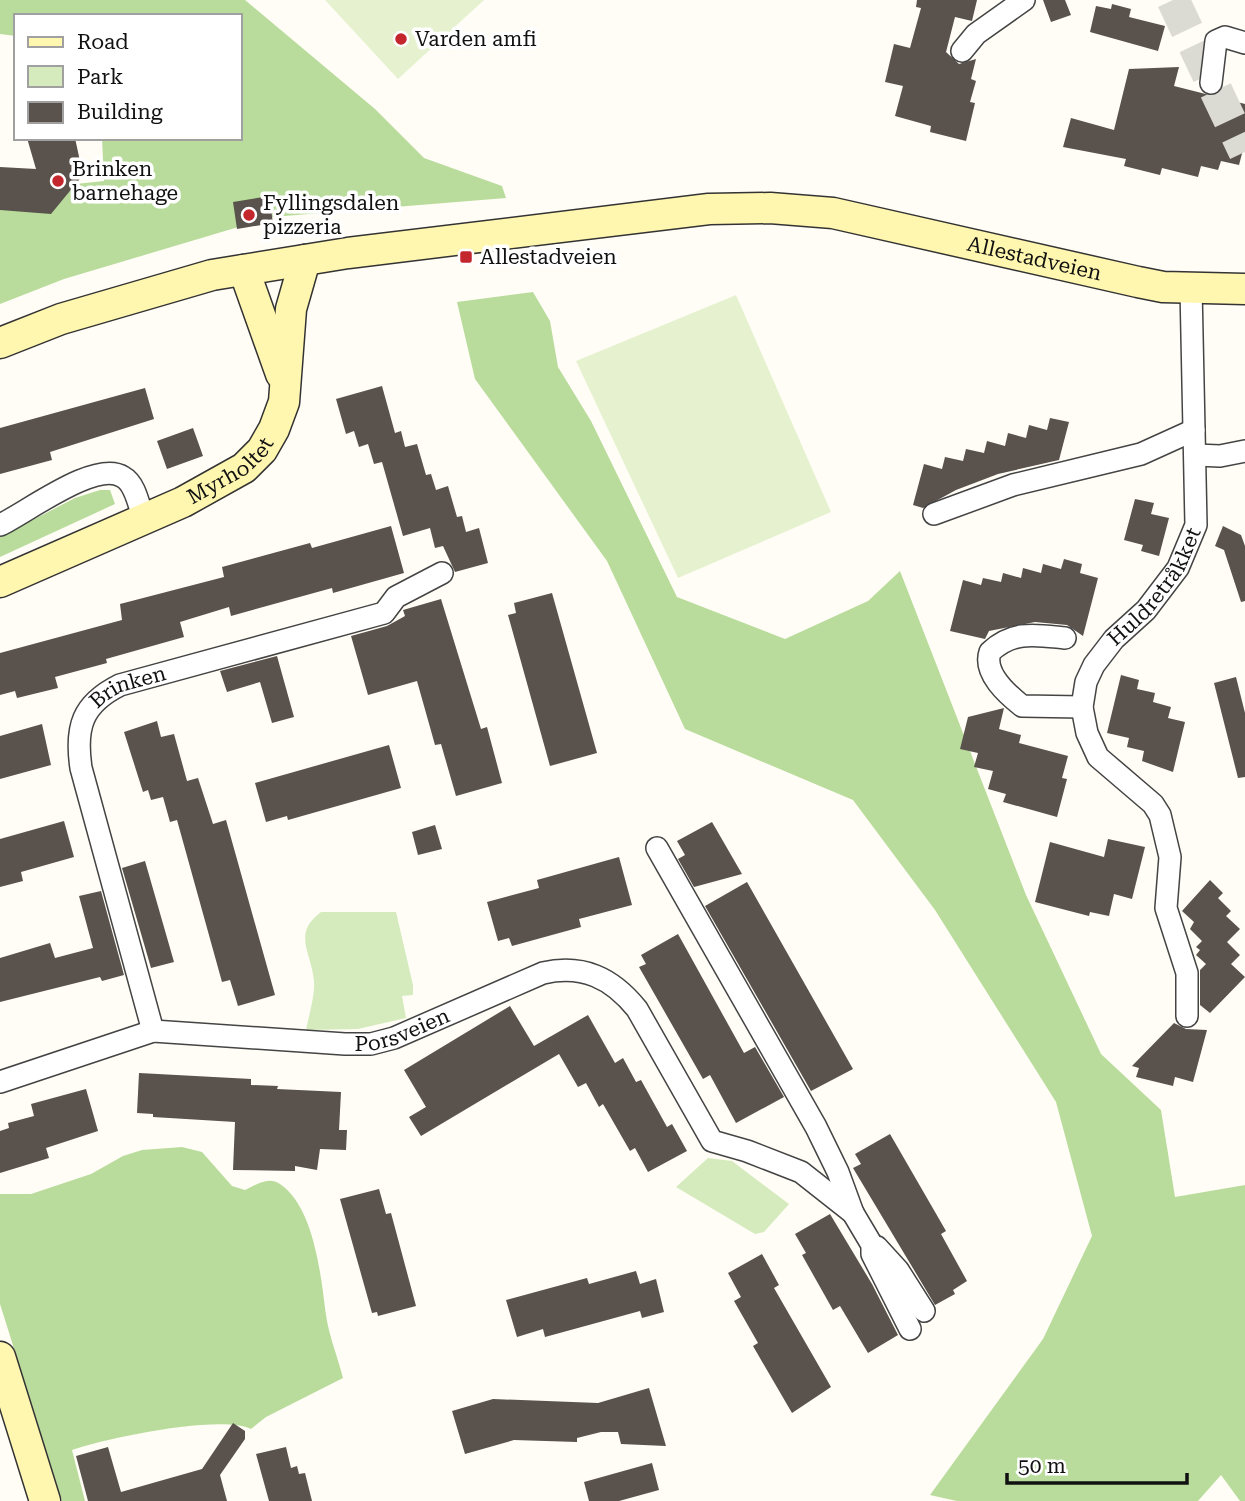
<svg xmlns="http://www.w3.org/2000/svg" width="1245" height="1501" font-family="'Roboto Serif',serif">
<rect width="100%" height="100%" fill="#fffdf5"/>
<path fill="#d5ebbd" d="M 321,912 L 396,912 L 413,985 L 413,995 L 402,996 L 406,1018 L 358,1029 L 306,1030 C 309,1015 315,996 314,981 C 311,951 292,934 321,912 Z
M 708,1158 L 732,1161 L 789,1204 L 764,1232 L 755,1234 L 676,1187 Z"/>
<path fill="#b9dc9c" d="M 0,0 L 245,0 L 375,109 L 424,158 L 502,186 L 506,198 L 272,217 L 64,279 L 0,304 L 0,192 L 104,181 L 102,138 L 240,138 L 240,16 L 16,16 L 16,36 L 0,34 Z
M 533,292 L 550,321 L 558,367 L 591,421 L 677,597 L 785,639 L 868,601 L 900,571 L 1026,895 L 1101,1054 L 1161,1110 L 1175,1197 L 1245,1185 L 1245,1501 L 1240,1501 L 1221,1475 L 1198,1501 L 957,1501 L 930,1495 L 1043,1339 L 1092,1236 L 1056,1102 L 935,910 L 853,800 L 685,729 L 607,561 L 475,379 L 457,302 Z
M 100,490 L 110,490 L 115,504 L 0,557 L 0,537 L 75,498 Z
M 182,1147 L 202,1152 L 232,1186 L 245,1190 C 256,1185 268,1176 280,1184 C 315,1208 321,1278 326,1315 C 329,1336 338,1358 343,1378 L 266,1417 L 251,1429 C 221,1414 106,1438 72,1450 L 85,1501 L 62,1501 L 0,1304 L 0,1194 L 31,1194 L 91,1174 L 123,1156 L 142,1150 Z"/>
<path fill="#e6f2cf" d="M 325,0 L 484,0 L 398,79 Z
M 736,295 L 831,512 L 678,578 L 576,361 Z"/>
<path fill="#5a524d" d="M 917,0 L 977,0 L 972,21 L 955,17 L 946,52 L 959,64 L 976,59 L 971,79 L 976,81 L 970,102 L 975,103 L 966,141 L 930,132 L 931,126 L 895,116 L 903,86 L 885,82 L 894,44 L 910,48 L 921,8 L 916,7 Z
M 1043,0 L 1065,0 L 1071,15 L 1051,22 Z
M 1112,4 L 1131,9 L 1129,17 L 1165,26 L 1158,51 L 1090,32 L 1096,6 L 1111,9 Z
M 1179,67 L 1174,86 L 1245,104 L 1245,142 L 1239,165 L 1221,161 L 1218,170 L 1201,166 L 1198,177 L 1162,168 L 1160,175 L 1124,166 L 1126,159 L 1063,147 L 1071,118 L 1114,130 L 1129,69 Z
M 27,138 L 75,138 L 83,175 L 51,214 L 0,210 L 0,167 L 36,169 Z
M 269,196 L 273,223 L 237,229 L 233,202 Z
M 382,386 L 395,433 L 401,431 L 405,447 L 417,444 L 426,475 L 431,474 L 436,490 L 448,486 L 457,517 L 462,516 L 466,532 L 479,528 L 488,563 L 455,572 L 443,546 L 435,548 L 430,528 L 403,536 L 382,462 L 374,464 L 368,444 L 359,447 L 354,431 L 346,434 L 336,399 Z
M 145,388 L 154,419 L 50,452 L 52,460 L 0,474 L 0,428 Z
M 1050,418 L 1069,422 L 1059,460 L 998,474 L 956,490 L 923,508 L 913,505 L 924,464 L 942,469 L 945,457 L 963,461 L 966,449 L 984,453 L 987,441 L 1005,446 L 1008,433 L 1026,438 L 1029,425 L 1047,430 Z
M 193,428 L 203,456 L 167,469 L 157,441 Z
M 1135,499 L 1154,503 L 1151,514 L 1169,518 L 1159,556 L 1141,551 L 1143,545 L 1124,540 Z
M 391,526 L 404,573 L 333,593 L 332,588 L 231,616 L 229,607 L 180,622 L 184,637 L 106,659 L 107,663 L 55,677 L 58,688 L 17,698 L 15,691 L 0,695 L 0,653 L 122,620 L 120,604 L 224,577 L 222,567 L 310,543 L 312,548 Z
M 1223,526 L 1241,535 L 1245,546 L 1245,601 L 1241,602 L 1224,550 L 1215,546 Z
M 1064,559 L 1082,564 L 1080,573 L 1098,578 L 1083,636 L 1067,625 L 1035,622 L 989,631 L 985,639 L 950,631 L 963,580 L 981,585 L 983,578 L 1001,582 L 1003,573 L 1021,578 L 1023,568 L 1041,573 L 1043,564 L 1061,569 Z
M 552,593 L 597,753 L 550,766 L 508,615 L 516,613 L 514,603 Z
M 441,599 L 481,729 L 487,727 L 502,783 L 456,796 L 441,744 L 435,745 L 417,681 L 368,695 L 351,636 L 387,626 L 405,616 L 403,610 Z
M 277,656 L 294,717 L 272,723 L 260,682 L 227,692 L 220,671 Z
M 1121,675 L 1139,680 L 1137,689 L 1155,693 L 1153,702 L 1171,707 L 1168,718 L 1185,722 L 1173,772 L 1142,761 L 1144,751 L 1127,747 L 1129,738 L 1107,733 Z
M 1236,677 L 1245,713 L 1245,777 L 1238,778 L 1214,683 Z
M 1004,708 L 999,729 L 1021,735 L 1019,743 L 1068,756 L 1062,778 L 1067,779 L 1057,817 L 1003,802 L 1006,794 L 988,789 L 993,771 L 974,767 L 978,753 L 960,749 L 968,717 Z
M 157,721 L 161,737 L 174,734 L 187,781 L 198,778 L 213,824 L 226,820 L 275,995 L 238,1006 L 230,980 L 222,982 L 177,820 L 170,822 L 163,797 L 151,800 L 148,790 L 143,792 L 124,732 Z
M 42,724 L 51,765 L 0,779 L 0,736 Z
M 389,745 L 401,788 L 288,820 L 287,816 L 266,822 L 255,783 Z
M 64,821 L 74,857 L 21,872 L 23,881 L 0,887 L 0,839 Z
M 712,822 L 742,874 L 694,887 L 678,859 L 685,855 L 677,841 Z
M 435,825 L 442,849 L 418,855 L 412,832 Z
M 1108,839 L 1145,847 L 1132,899 L 1114,894 L 1109,916 L 1090,912 L 1089,916 L 1035,902 L 1050,842 L 1104,857 Z
M 619,857 L 632,905 L 579,919 L 581,927 L 512,946 L 509,938 L 498,941 L 487,902 L 539,888 L 537,880 Z
M 145,861 L 174,962 L 151,968 L 122,868 Z
M 1210,880 L 1223,893 L 1218,898 L 1231,911 L 1226,916 L 1240,929 L 1227,942 L 1240,955 L 1231,964 L 1245,977 L 1210,1013 L 1200,1005 L 1200,970 L 1206,964 L 1196,955 L 1200,950 L 1196,947 L 1202,941 L 1190,929 L 1194,922 L 1182,911 Z
M 747,882 L 853,1069 L 811,1091 L 705,906 Z
M 101,891 L 124,975 L 102,981 L 100,977 L 0,1002 L 0,958 L 50,943 L 55,958 L 93,948 L 79,896 Z
M 678,934 L 744,1053 L 755,1047 L 784,1097 L 736,1123 L 710,1075 L 703,1079 L 639,967 L 646,964 L 641,955 Z
M 510,1006 L 534,1046 L 588,1015 L 615,1063 L 623,1058 L 636,1082 L 641,1080 L 667,1127 L 672,1124 L 687,1151 L 648,1172 L 635,1148 L 630,1151 L 603,1104 L 599,1107 L 586,1083 L 578,1087 L 559,1054 L 421,1136 L 409,1117 L 426,1107 L 404,1070 Z
M 1174,1023 L 1186,1029 L 1207,1030 L 1193,1082 L 1175,1077 L 1173,1086 L 1136,1077 L 1139,1068 L 1132,1066 Z
M 139,1073 L 251,1079 L 251,1085 L 278,1086 L 277,1089 L 341,1092 L 339,1130 L 347,1130 L 346,1150 L 320,1149 L 317,1170 L 295,1166 L 295,1171 L 233,1170 L 235,1122 L 153,1117 L 153,1114 L 137,1113 Z
M 86,1089 L 98,1131 L 46,1148 L 49,1158 L 0,1173 L 0,1131 L 9,1128 L 8,1123 L 34,1116 L 31,1104 Z
M 890,1134 L 946,1231 L 941,1234 L 967,1281 L 953,1290 L 955,1294 L 935,1305 L 853,1168 L 861,1164 L 855,1154 Z
M 379,1189 L 386,1214 L 391,1213 L 416,1306 L 378,1316 L 377,1312 L 372,1313 L 340,1199 Z
M 830,1214 L 872,1284 L 898,1335 L 868,1353 L 840,1306 L 833,1310 L 802,1255 L 806,1253 L 795,1234 Z
M 762,1254 L 779,1285 L 774,1288 L 831,1387 L 792,1413 L 753,1346 L 758,1343 L 734,1301 L 741,1297 L 728,1273 Z
M 636,1271 L 640,1284 L 656,1279 L 664,1312 L 642,1318 L 640,1311 L 545,1337 L 543,1329 L 517,1337 L 506,1300 L 587,1278 L 589,1284 Z
M 649,1388 L 666,1446 L 621,1444 L 618,1432 L 601,1432 L 577,1438 L 577,1442 L 514,1440 L 465,1454 L 452,1411 L 493,1399 L 598,1403 Z
M 233,1423 L 245,1431 L 245,1439 L 220,1475 L 227,1501 L 88,1501 L 76,1456 L 108,1447 L 121,1492 L 202,1469 Z
M 286,1447 L 291,1468 L 297,1466 L 299,1474 L 305,1473 L 312,1501 L 269,1501 L 256,1454 Z
M 652,1463 L 659,1490 L 619,1501 L 589,1501 L 584,1482 Z"/>
<g fill="none" stroke-linecap="round" stroke-linejoin="round">
<path stroke="#dbdad3" stroke-width="33" stroke-dasharray="33 17" stroke-linecap="butt" d="M 1173,0 L 1245,152"/>
<g stroke="#444" stroke-width="24">
<g id="street">
<path d="M 962,51 L 976,34 L 1024,0"/>
<path d="M 1211,83 L 1216,41 L 1225,37 L 1245,43"/>
<path d="M 1196,455 L 1220,456 L 1245,451"/>
<path d="M 934,514 L 1013,485 L 1141,454 L 1194,430"/>
<path d="M 0,525 C 26,513 96,459 123,477 C 136,484 139,507 144,520"/>
<path d="M 1065,638 C 1036,635 1013,630 990,652 C 983,673 1007,694 1022,706 L 1082,707"/>
<path d="M 657,848 L 816,1127 L 838,1172 L 853,1213 L 872,1245 L 872,1254 L 910,1329"/>
<path id="s1" d="M 1187,1016 L 1187,973 L 1166,908 L 1170,857 L 1160,815 L 1153,804 L 1098,757 L 1087,733 L 1082,707 L 1086,682 L 1094,665 L 1114,639 L 1146,610 L 1178,568 L 1196,525 L 1191,288"/>
<path id="s2" d="M 153,1031 L 81,768 C 75,727 82,704 120,685 L 384,613 L 396,597 L 442,573"/>
<path id="s3" d="M 0,1082 L 153,1031 L 345,1044 L 371,1044 L 394,1038 L 543,973 C 583,964 612,978 637,1009 L 712,1141 L 747,1151 L 801,1172 L 853,1213"/>
<path d="M 877,1247 L 898,1270 L 924,1311"/>
</g>
</g>
<g stroke="#333" stroke-width="33">
<g id="secondary">
<path d="M 244,270 L 281,374"/>
<path id="s4" d="M 0,343 L 61,319 L 212,275 L 348,253 L 709,209 L 770,208 L 833,213 L 1138,282 L 1163,287 L 1245,289"/>
<path id="s5" d="M 0,582 L 183,502 L 244,468 L 262,450 L 274,429 L 284,402 L 291,309 L 305,260"/>
<path d="M 0,1357 L 45,1501"/>
</g>
</g>
<use href="#street" stroke="#fff" stroke-width="21"/>
<use href="#secondary" stroke="#fff6b0" stroke-width="30"/>
</g>
<g fill="#c4262e" stroke="#fff" stroke-width="2.5">
<circle cx="401" cy="39" r="7"/>
<circle cx="58" cy="181" r="7"/>
<circle cx="249" cy="215" r="7"/>
<rect x="459" y="250" width="14" height="14" rx="3.5"/>
</g>
<g text-anchor="middle" stroke-width="7" stroke-linejoin="round" paint-order="stroke">
<g font-size="21" fill="#111" stroke="#fff" text-anchor="start">
<text x="415" y="46">Varden amfi</text>
<text x="72" y="176">Brinken<tspan x="72" dy="24">barnehage</tspan></text>
<text x="263" y="210">Fyllingsdalen<tspan x="263" dy="24">pizzeria</tspan></text>
<text x="480" y="264">Allestadveien</text>
</g>
<g font-size="21" fill="#111" stroke="#fff">
<text dy="7" stroke="none"><textPath href="#s4" startOffset="1055">Allestadveien</textPath></text>
<text dy="7" stroke="none"><textPath href="#s5" startOffset="257">Myrholtet</textPath></text>
<text dy="7" stroke="none"><textPath href="#s1" startOffset="488">Huldretråkket</textPath></text>
<text dy="7" stroke="none"><textPath href="#s2" startOffset="380">Brinken</textPath></text>
<text dy="7" stroke="none"><textPath href="#s3" startOffset="413">Porsveien</textPath></text>
</g>
</g>
<rect x="14" y="14" width="228" height="126" fill="#ffffff" stroke="#a0a0a0" stroke-width="2"/>
<rect x="28" y="37" width="35" height="10" fill="#fff6b0" stroke="#a0a0a0" stroke-width="2"/>
<text x="77" y="49" font-size="21" fill="#111111">Road</text>
<rect x="28" y="66" width="35" height="21" fill="#d5ebbd" stroke="#a0a0a0" stroke-width="2"/>
<text x="77" y="84" font-size="21" fill="#111111">Park</text>
<rect x="28" y="102" width="35" height="21" fill="#5a524d" stroke="#a0a0a0" stroke-width="2"/>
<text x="77" y="119" font-size="21" fill="#111111">Building</text>
<path d="M1007 1473v10h180v-10" fill="none" stroke="#111111" stroke-width="3.5"/>
<text x="1018" y="1473" font-size="21" fill="#111111" stroke="#ffffff" stroke-width="5" paint-order="stroke">50 m</text>
</svg>
